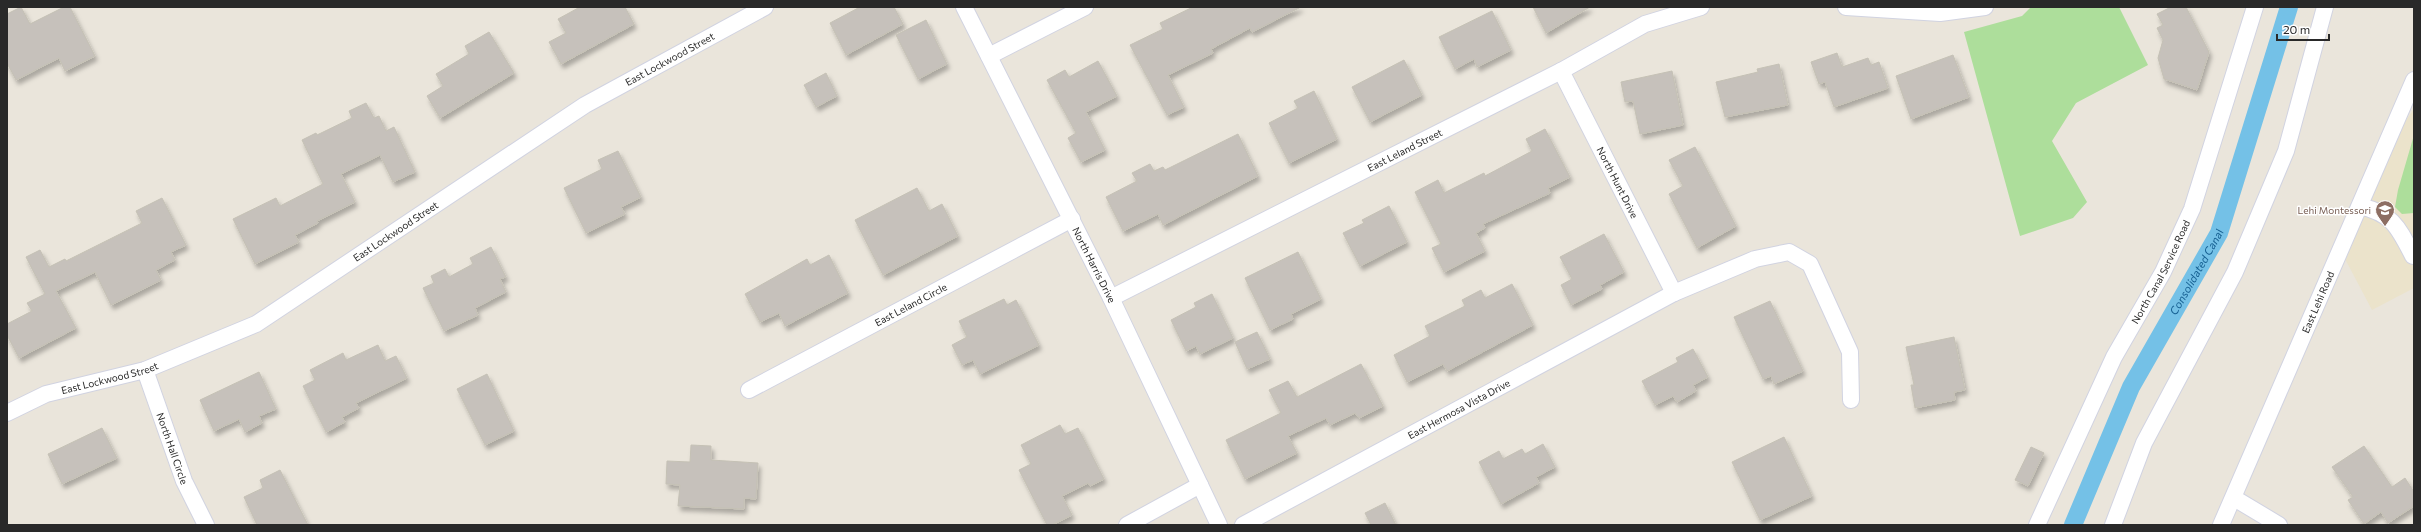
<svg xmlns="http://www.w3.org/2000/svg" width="2421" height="532" font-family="Commissioner,sans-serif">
<defs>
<filter id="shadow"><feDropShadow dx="2.5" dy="4.5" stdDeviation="2" flood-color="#0004"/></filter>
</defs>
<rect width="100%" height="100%" fill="#eae5db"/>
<path fill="#ebe3cb" d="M 2414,109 L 2414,288 L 2372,310 L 2344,257 L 2404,123 Z"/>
<path fill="#adde9b" d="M 2031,7 L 2119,7 L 2148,65 L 2076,103 L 2052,141 L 2087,202 L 2073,218 L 2020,236 L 1964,32 L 2022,16 Z
M 2414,135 L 2414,213 L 2402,214 L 2395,207 L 2398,190 Z"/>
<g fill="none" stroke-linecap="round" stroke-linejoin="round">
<path stroke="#74c1e7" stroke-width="18" id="s1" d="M 2073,525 L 2131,387 L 2219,233 L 2289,7"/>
</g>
<path fill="#c6c1bb" stroke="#c5c1b5" filter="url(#shadow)" d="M 21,7 L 30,24 L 64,7 L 70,7 L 95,56 L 65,71 L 59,58 L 16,80 L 7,63 L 7,14 Z
M 580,7 L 625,7 L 634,24 L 561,64 L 549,42 L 566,33 L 558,19 Z
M 860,7 L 894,7 L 903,24 L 846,55 L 830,23 Z
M 1193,7 L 1301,7 L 1252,32 L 1250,28 L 1211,49 L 1213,53 L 1168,75 L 1184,107 L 1167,115 L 1130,45 L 1163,29 L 1160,23 Z
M 1533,7 L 1590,7 L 1546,33 Z
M 2171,7 L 2186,7 L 2209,52 L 2197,90 L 2164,79 L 2158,58 L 2163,40 L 2157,28 L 2163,25 L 2157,14 Z
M 1492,11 L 1511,50 L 1477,67 L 1474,59 L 1455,69 L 1439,37 Z
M 926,20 L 947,64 L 918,79 L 896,35 Z
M 489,32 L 514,73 L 440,118 L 427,96 L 443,86 L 436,74 L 469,54 L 465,46 Z
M 1837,53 L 1842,67 L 1868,58 L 1871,65 L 1879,62 L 1888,88 L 1834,107 L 1825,82 L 1819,84 L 1811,62 Z
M 1953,55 L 1969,97 L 1911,119 L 1896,76 Z
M 1404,60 L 1422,95 L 1370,122 L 1352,87 Z
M 1098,61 L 1117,96 L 1086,112 L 1105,150 L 1081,162 L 1068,138 L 1076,133 L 1047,80 L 1065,70 L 1069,77 Z
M 1779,64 L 1788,105 L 1725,117 L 1716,82 L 1758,72 L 1757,69 Z
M 1672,71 L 1683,125 L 1640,134 L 1633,101 L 1625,102 L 1621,82 Z
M 826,73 L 837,96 L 816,107 L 804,85 Z
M 1314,91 L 1337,139 L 1289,163 L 1269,123 L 1298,108 L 1294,101 Z
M 366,103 L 374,118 L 379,116 L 386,131 L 394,127 L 415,172 L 393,182 L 380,155 L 341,174 L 355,202 L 317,221 L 318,223 L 295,235 L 299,242 L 255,264 L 233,219 L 276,198 L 280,206 L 323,184 L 302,140 L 316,133 L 317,135 L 352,118 L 349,111 Z
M 1545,129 L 1570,177 L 1548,188 L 1550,193 L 1483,224 L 1485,228 L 1476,233 L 1485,251 L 1444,272 L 1432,248 L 1441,244 L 1415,192 L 1438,180 L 1444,193 L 1484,173 L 1485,176 L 1532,151 L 1526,139 Z
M 1238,134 L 1258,176 L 1163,225 L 1158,214 L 1123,231 L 1106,197 L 1137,181 L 1132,173 L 1150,164 L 1154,171 L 1163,167 L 1165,170 Z
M 1695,147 L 1736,226 L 1697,248 L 1669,194 L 1683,186 L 1669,160 Z
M 618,151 L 641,197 L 621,207 L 625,214 L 586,233 L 564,188 L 602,169 L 598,160 Z
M 917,188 L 929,211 L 942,204 L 958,236 L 883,275 L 855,220 Z
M 162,198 L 186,245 L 171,252 L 175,260 L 156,270 L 161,280 L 111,305 L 95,272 L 56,291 L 76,328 L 19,358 L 7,335 L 7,324 L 32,311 L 27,303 L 45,294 L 26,257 L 40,250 L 49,267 L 65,259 L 66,261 L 142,223 L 136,211 Z
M 1389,206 L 1407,242 L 1360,266 L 1343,233 L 1364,223 L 1362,220 Z
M 1604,234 L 1624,272 L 1600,285 L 1602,289 L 1571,305 L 1561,285 L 1572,279 L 1560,257 Z
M 491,247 L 506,277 L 500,279 L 506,292 L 475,308 L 478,315 L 444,331 L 423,288 L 434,283 L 431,276 L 445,269 L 449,277 L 473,264 L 470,258 Z
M 1298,252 L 1321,299 L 1291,314 L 1293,319 L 1270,330 L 1245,278 Z
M 829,255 L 848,293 L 785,326 L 779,313 L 760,322 L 745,294 L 807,259 L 810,265 Z
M 1512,284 L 1533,325 L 1447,371 L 1443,364 L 1407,382 L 1394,355 L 1430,336 L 1425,326 L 1465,306 L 1462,300 L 1481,290 L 1485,298 Z
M 1212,294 L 1233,338 L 1200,354 L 1196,346 L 1186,351 L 1171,320 L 1196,307 L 1194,303 Z
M 1004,299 L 1007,305 L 1016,300 L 1039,345 L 980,374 L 973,360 L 962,365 L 952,345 L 967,337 L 959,321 Z
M 1770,301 L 1803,371 L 1774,384 L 1771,376 L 1763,379 L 1734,317 Z
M 1257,332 L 1270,359 L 1247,369 L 1235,342 Z
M 1954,337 L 1965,390 L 1954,392 L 1955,400 L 1915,408 L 1911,385 L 1914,385 L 1906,347 Z
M 378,345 L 385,361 L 396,356 L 407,378 L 356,403 L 359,408 L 342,417 L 345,422 L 326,432 L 303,386 L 315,380 L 310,370 L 343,353 L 346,360 Z
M 1693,349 L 1708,377 L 1693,385 L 1696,391 L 1677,402 L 1673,396 L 1655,405 L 1642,381 L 1678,362 L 1676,358 Z
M 1361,364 L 1383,406 L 1359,418 L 1355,413 L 1330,425 L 1326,418 L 1288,436 L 1297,453 L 1245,479 L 1226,440 L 1281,413 L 1269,390 L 1288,381 L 1297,397 Z
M 259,372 L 276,409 L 259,416 L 262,423 L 245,432 L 239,419 L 214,431 L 200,400 Z
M 487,374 L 514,431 L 485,445 L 457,389 Z
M 1060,425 L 1065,434 L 1078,428 L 1104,479 L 1090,486 L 1088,483 L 1062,496 L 1072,515 L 1052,525 L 1047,525 L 1019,470 L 1031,464 L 1021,445 Z
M 102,428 L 117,458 L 62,484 L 48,454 Z
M 1784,437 L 1812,496 L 1760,520 L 1732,462 Z
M 1543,444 L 1555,467 L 1536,477 L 1539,483 L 1501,504 L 1479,462 L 1499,451 L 1503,459 L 1522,449 L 1525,454 Z
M 691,445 L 711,446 L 711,460 L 758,463 L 756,499 L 744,498 L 744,509 L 678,506 L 680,485 L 666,484 L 667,461 L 690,462 Z
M 2364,446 L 2392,487 L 2405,478 L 2414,492 L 2414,506 L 2388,523 L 2381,512 L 2364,524 L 2348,500 L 2353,497 L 2332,467 Z
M 2031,447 L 2044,453 L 2028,486 L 2015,480 Z
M 280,470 L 308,525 L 257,525 L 244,497 L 263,488 L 260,480 Z
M 1385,503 L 1396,525 L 1371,525 L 1365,513 Z"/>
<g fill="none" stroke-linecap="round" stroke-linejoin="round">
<g stroke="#d1d3e1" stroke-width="18">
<g id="minor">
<path id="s2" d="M 964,7 L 1111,298 L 1219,525"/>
<path d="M 1846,7 L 1940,13 L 1985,7"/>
<path d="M 989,56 L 1085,7"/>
<path id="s3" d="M 1561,71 L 1674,293"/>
<path d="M 2360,206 C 2393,214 2398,227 2413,256"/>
<path id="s4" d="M 1111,298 L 1561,71 L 1645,24 L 1701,7"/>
<path id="s5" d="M 145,370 L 184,481 L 206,525"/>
<path id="s6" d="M 749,390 L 1072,219"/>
<path id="s7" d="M 7,413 L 46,394 L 145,370 L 256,324 L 585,105 L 765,7"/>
<path d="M 2234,498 L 2279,525"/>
<path d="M 1127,525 L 1200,485"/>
<path id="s8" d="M 1243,525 L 1674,293 L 1755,259 L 1789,252 L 1810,264 L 1850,352 L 1851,400"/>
<path id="s9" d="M 2037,525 L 2114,357 L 2163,272 L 2192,209 L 2255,7"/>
<path d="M 2113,525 L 2144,443 L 2235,272 L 2286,151 L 2325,7"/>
<path id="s10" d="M 2221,525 L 2414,80"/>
</g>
</g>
<use href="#minor" stroke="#fff" stroke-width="16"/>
</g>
<defs>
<g id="school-pin" transform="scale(1)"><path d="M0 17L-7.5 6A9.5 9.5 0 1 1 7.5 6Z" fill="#8d6e63" stroke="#fff"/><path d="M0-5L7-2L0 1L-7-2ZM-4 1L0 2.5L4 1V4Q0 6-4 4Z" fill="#fff"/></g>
</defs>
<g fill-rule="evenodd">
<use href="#school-pin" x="2385" y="210"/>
</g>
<g text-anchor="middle" stroke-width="3" stroke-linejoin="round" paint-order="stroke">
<g font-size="10" fill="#292929" stroke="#fff">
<text dy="4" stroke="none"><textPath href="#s7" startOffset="757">East Lockwood Street</textPath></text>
<text dy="4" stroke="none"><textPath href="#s4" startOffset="329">East Leland Street</textPath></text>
<text dy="4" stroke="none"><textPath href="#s3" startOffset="125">North Hunt Drive</textPath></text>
<text dy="4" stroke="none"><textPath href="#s7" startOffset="433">East Lockwood Street</textPath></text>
<text dy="4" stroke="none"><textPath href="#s2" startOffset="289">North Harris Drive</textPath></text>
<text dy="4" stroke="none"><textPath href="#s9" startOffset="282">North Canal Service Road</textPath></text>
<text dy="4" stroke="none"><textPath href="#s10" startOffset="243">East Lehi Road</textPath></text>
<text dy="4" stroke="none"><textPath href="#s6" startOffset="183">East Leland Circle</textPath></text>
<text dy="4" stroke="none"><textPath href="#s7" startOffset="109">East Lockwood Street</textPath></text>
<text dy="4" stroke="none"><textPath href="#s8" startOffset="245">East Hermosa Vista Drive</textPath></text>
<text dy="4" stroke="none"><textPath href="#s5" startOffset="83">North Hall Circle</textPath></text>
</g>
<g font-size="10" fill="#785e54" stroke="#fff" text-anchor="end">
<text x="2371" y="214">Lehi Montessori</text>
</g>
<g font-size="11" font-style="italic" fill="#155f91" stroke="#fff">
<text dy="4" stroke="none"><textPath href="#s1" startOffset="282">Consolidated Canal</textPath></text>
</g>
</g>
<rect width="2421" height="532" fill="none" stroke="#292929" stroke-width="16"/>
<path d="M2277 34v6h52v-6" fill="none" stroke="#292929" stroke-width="2"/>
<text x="2283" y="34" font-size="12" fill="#292929" stroke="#ffffff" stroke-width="3" paint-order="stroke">20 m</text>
</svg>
